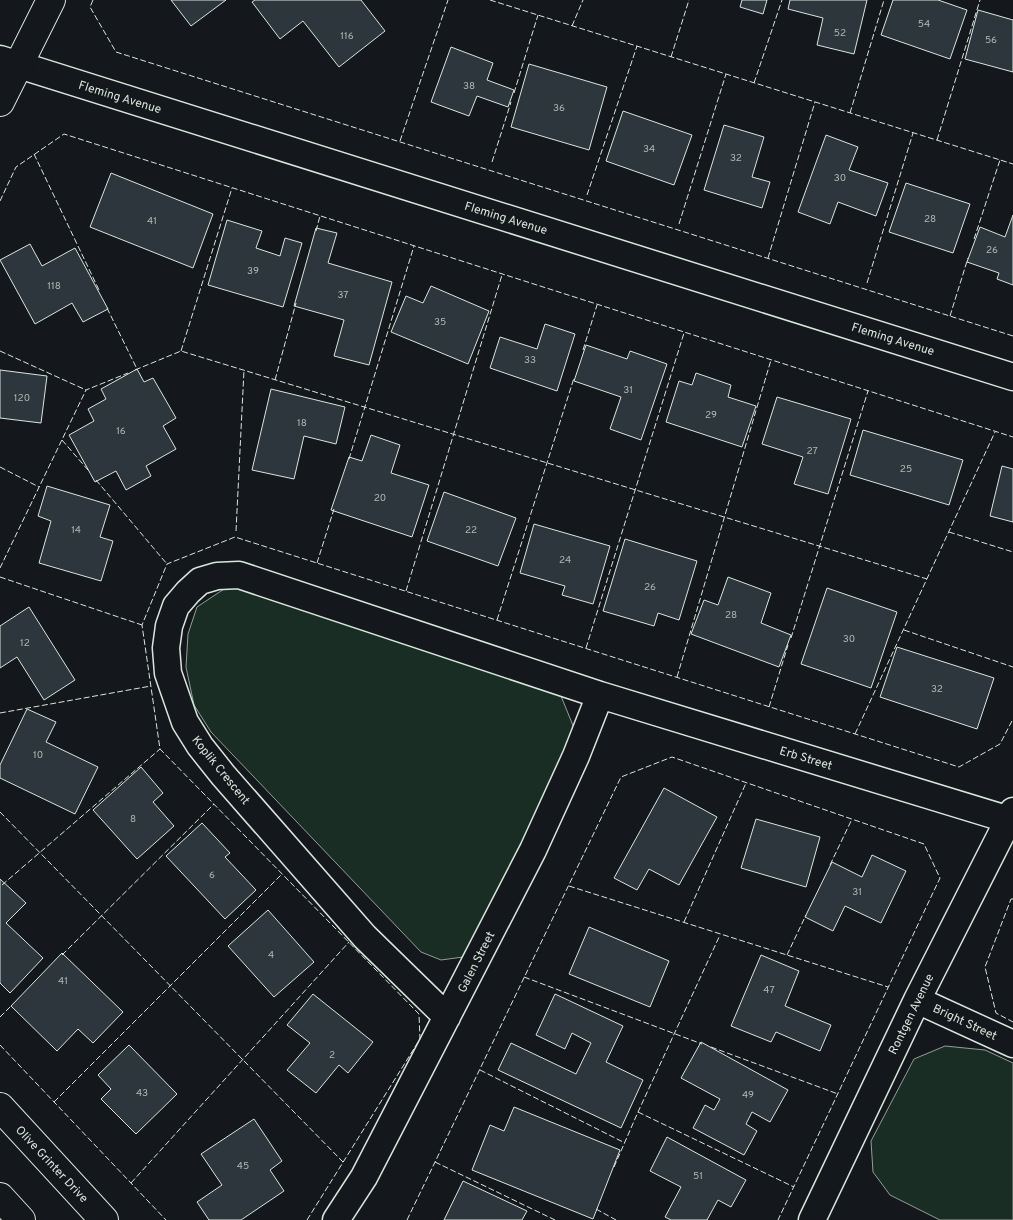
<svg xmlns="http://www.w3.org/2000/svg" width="1013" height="1220" font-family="Overpass,sans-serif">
<rect width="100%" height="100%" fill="#14181c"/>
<path fill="#1a2d24" stroke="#939e99" d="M 253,587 L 532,676 L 561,696 L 574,728 L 482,941 L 463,957 L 441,960 L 421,952 L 211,732 L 194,705 L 186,667 L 188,634 L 197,607 L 224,589 Z
M 945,1046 L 985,1050 L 1013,1063 L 1013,1220 L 940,1220 L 890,1195 L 873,1172 L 871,1141 L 914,1059 Z"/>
<path fill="#2c363c" stroke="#d8e6dc" d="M 171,0 L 226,0 L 191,26 Z
M 255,0 L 361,0 L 385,31 L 339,67 L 303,21 L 280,39 L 252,2 Z
M 742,0 L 767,0 L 763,14 L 740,7 Z
M 790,0 L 867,0 L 854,54 L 817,45 L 823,18 L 788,9 Z
M 893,0 L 938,0 L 967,10 L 950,59 L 881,35 Z
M 978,10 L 1013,20 L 1013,72 L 965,59 Z
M 451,47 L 493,63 L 487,80 L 514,90 L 508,107 L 477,96 L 469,116 L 431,102 Z
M 529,64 L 607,87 L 589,150 L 511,127 Z
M 623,111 L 692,135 L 674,185 L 606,161 Z
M 724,125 L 764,137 L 752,177 L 770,182 L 762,208 L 704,190 Z
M 826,135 L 858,147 L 849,170 L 888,183 L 876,216 L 838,202 L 830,224 L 798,212 Z
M 111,173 L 213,214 L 193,268 L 90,227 Z
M 906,183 L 970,204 L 953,253 L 889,232 Z
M 1013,215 L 1013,285 L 997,279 L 999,273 L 967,262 L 980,227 L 1005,237 Z
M 227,220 L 262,231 L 256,248 L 280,256 L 285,238 L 302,243 L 283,307 L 208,285 Z
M 316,228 L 337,233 L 328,263 L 392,282 L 369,365 L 334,356 L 344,320 L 294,306 Z
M 30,244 L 42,266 L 75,248 L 108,309 L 83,322 L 72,303 L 35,324 L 0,260 Z
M 431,286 L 489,311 L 468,364 L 391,332 L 406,296 L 423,303 Z
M 545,324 L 575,334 L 557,391 L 490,368 L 500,337 L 537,349 Z
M 586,345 L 627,359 L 630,351 L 667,364 L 641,440 L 610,429 L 621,397 L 574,381 Z
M 137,369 L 144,382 L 153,378 L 176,418 L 163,426 L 176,449 L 146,466 L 151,476 L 126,490 L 116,471 L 95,482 L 69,435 L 94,421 L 88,409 L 106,399 L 101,389 Z
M 0,370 L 47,376 L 41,423 L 0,418 Z
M 696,373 L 731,385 L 728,397 L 756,406 L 742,447 L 666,422 L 679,381 L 692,385 Z
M 271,389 L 345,407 L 336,444 L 304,436 L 294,479 L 252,470 Z
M 777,397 L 851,419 L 828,494 L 794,484 L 803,457 L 762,444 Z
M 863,430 L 963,460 L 949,505 L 850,475 Z
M 371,435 L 400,445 L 391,473 L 429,485 L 412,537 L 331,510 L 349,457 L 362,461 Z
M 1002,466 L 1013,469 L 1013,522 L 990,516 Z
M 47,486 L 110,505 L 100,537 L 113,541 L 101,581 L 39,563 L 51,521 L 38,516 Z
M 444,492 L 516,518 L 498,566 L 427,541 Z
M 534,524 L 610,546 L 593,604 L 562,595 L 565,586 L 520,573 Z
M 625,539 L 697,561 L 679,620 L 658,613 L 654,626 L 603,611 Z
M 728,577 L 771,593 L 761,623 L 791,635 L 779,667 L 691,634 L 704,600 L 718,605 Z
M 827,588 L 897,612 L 871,688 L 801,664 Z
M 29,607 L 75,680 L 44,700 L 17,657 L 0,668 L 0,626 Z
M 897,647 L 994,678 L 977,729 L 880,697 Z
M 27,709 L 56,722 L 46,742 L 98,767 L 75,814 L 0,778 L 0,765 Z
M 141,767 L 163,793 L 153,802 L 174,826 L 137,859 L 93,810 Z
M 664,788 L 717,817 L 679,885 L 649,869 L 637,890 L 614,878 Z
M 756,819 L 820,837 L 806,887 L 741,868 Z
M 202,823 L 230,853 L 225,857 L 256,890 L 225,919 L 166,856 Z
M 872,855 L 906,871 L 881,923 L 845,906 L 833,931 L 805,917 L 832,862 L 862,877 Z
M 0,879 L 26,903 L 6,923 L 43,958 L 10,993 L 0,983 Z
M 268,910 L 314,962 L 274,997 L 228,946 Z
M 589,927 L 669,961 L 650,1007 L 569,974 Z
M 62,953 L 123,1012 L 93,1043 L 78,1029 L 57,1051 L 11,1006 Z
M 761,955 L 799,971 L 785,1006 L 831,1025 L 820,1051 L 776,1032 L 771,1042 L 731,1026 Z
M 313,994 L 373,1042 L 348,1073 L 339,1065 L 316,1093 L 287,1070 L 310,1043 L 287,1025 Z
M 555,994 L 623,1026 L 606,1062 L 643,1080 L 621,1128 L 498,1070 L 511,1043 L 576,1074 L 591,1043 L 572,1033 L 565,1049 L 536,1035 Z
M 701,1042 L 788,1090 L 770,1122 L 752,1112 L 746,1124 L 757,1131 L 744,1155 L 693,1128 L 705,1105 L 714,1110 L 720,1099 L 681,1078 Z
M 129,1045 L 177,1094 L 136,1134 L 101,1099 L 111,1089 L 98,1075 Z
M 514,1107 L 620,1150 L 593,1219 L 472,1170 L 490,1125 L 504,1131 Z
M 254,1119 L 282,1161 L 270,1170 L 284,1191 L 241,1220 L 209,1220 L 197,1202 L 222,1185 L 201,1154 Z
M 667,1137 L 746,1180 L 731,1207 L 718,1200 L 707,1220 L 671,1220 L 665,1217 L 681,1187 L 650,1171 Z
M 463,1181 L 527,1211 L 522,1220 L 444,1220 Z"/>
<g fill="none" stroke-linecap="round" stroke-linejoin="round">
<g stroke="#d8e6dc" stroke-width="29">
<path id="street" d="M 0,59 L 1013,377
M 917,1000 L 1013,1044
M 447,1017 L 365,937 L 223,775 L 200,746 L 185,722 L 168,673 L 166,648 L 169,626 L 176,606 L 188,592 L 200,581 L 217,576 L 239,575 L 600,695 L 1013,821
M 336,1220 L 364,1177 L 533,850 L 576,756 L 600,695
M 812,1220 L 917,1000 L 1013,811"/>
</g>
<g stroke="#d8e6dc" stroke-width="30">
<path id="secondary" d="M 0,102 L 51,0
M 0,1107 L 104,1220
M 0,1197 L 21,1220"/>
</g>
<use href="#street" stroke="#14181c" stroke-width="26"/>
<use href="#secondary" stroke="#14181c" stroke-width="28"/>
<path stroke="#d8e6dc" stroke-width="1" stroke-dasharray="6 2.5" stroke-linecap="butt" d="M 93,0 L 90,7 L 116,52 L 1013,336
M 490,0 L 1013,164
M 572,26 L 583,0
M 671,57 L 689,0
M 754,83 L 782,0
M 514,93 L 538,15
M 850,113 L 884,0
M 937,140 L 980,0
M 400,141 L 448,0
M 34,154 L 99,290
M 492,162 L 511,102
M 587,195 L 637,46
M 0,201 L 16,167 L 64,134 L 1013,437
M 679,224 L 726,74
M 316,231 L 320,216
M 974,239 L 1000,160
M 768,258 L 815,102
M 867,283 L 913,133
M 107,308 L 137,369
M 950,316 L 968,258
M 583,350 L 597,305
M 0,351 L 86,390
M 181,351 L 232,188
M 135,370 L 181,351 L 927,579
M 275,380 L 296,303
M 62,440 L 88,470
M 349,459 L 414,246
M 0,467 L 39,487
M 96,480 L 167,564
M 236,531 L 244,370
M 949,532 L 1013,552
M 317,563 L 334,509
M 0,568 L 86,390 L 128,373
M 0,577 L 142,625
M 406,591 L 502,275
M 497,620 L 574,378
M 904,630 L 1013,667
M 791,638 L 868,391
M 586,648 L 684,333
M 677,677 L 771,360
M 769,707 L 788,645
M 0,713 L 151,686
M 855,734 L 995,432
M 0,812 L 343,1162
M 830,865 L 852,819
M 2,885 L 160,749
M 569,886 L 888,987
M 1013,899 L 1011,899 L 985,967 L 996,1013 L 1013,1022
M 684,922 L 746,783
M 62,955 L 214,804
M 787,955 L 806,915
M 524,977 L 702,1044
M 0,1017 L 12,1005
M 0,1045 L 166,1220
M 711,1047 L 838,1094
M 480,1070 L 625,1143
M 54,1102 L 282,874
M 638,1112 L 794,1187
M 435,1162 L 555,1220
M 614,1167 L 638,1112 L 720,935
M 131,1183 L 349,942
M 596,1209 L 616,1220
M 307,1220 L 420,1039 L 419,1014 L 160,749 L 142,625 L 167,564 L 235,537 L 959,767 L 1000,744 L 1013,719
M 407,1220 L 621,777 L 672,757 L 924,844 L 940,878 L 778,1220"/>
</g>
<g text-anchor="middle" stroke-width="4" stroke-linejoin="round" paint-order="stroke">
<g font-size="10" fill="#adbab4">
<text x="924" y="27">54</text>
<text x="840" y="36">52</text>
<text x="347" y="39">116</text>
<text x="991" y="43">56</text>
<text x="469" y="89">38</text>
<text x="559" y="111">36</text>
<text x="649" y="152">34</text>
<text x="736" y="161">32</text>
<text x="840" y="181">30</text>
<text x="930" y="222">28</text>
<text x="152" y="224">41</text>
<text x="992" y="253">26</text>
<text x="253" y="274">39</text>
<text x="54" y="289">118</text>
<text x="343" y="298">37</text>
<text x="440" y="325">35</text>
<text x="530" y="363">33</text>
<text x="628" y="393">31</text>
<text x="22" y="401">120</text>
<text x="711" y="418">29</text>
<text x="302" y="426">18</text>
<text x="121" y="434">16</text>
<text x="812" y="454">27</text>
<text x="906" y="472">25</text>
<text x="380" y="501">20</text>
<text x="76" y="533">14</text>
<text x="471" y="533">22</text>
<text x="565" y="563">24</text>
<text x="650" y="590">26</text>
<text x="731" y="618">28</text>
<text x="849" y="642">30</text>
<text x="25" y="646">12</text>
<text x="937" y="692">32</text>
<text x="38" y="758">10</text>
<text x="133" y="822">8</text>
<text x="212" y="878">6</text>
<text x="857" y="895">31</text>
<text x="271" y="958">4</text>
<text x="63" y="984">41</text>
<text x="769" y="993">47</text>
<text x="332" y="1058">2</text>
<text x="142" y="1096">43</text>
<text x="748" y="1098">49</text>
<text x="243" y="1169">45</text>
<text x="698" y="1179">51</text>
</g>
<g font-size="12" fill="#d8e6dc" stroke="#14181c">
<text transform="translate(120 97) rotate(17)" y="4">Fleming Avenue</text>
<text transform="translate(506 218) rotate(17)" y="4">Fleming Avenue</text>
<text transform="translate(893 339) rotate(17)" y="4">Fleming Avenue</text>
<text transform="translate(806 758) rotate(17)" y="4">Erb Street</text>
<text transform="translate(221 770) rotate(51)" y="4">Koplik Crescent</text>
<text transform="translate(476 962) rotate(-63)" y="4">Galen Street</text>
<text transform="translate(911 1014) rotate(-64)" y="4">Rontgen Avenue</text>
<text transform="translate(965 1022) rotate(25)" y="4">Bright Street</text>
<text transform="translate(52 1164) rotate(47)" y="4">Olive Grinter Drive</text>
</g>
</g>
</svg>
